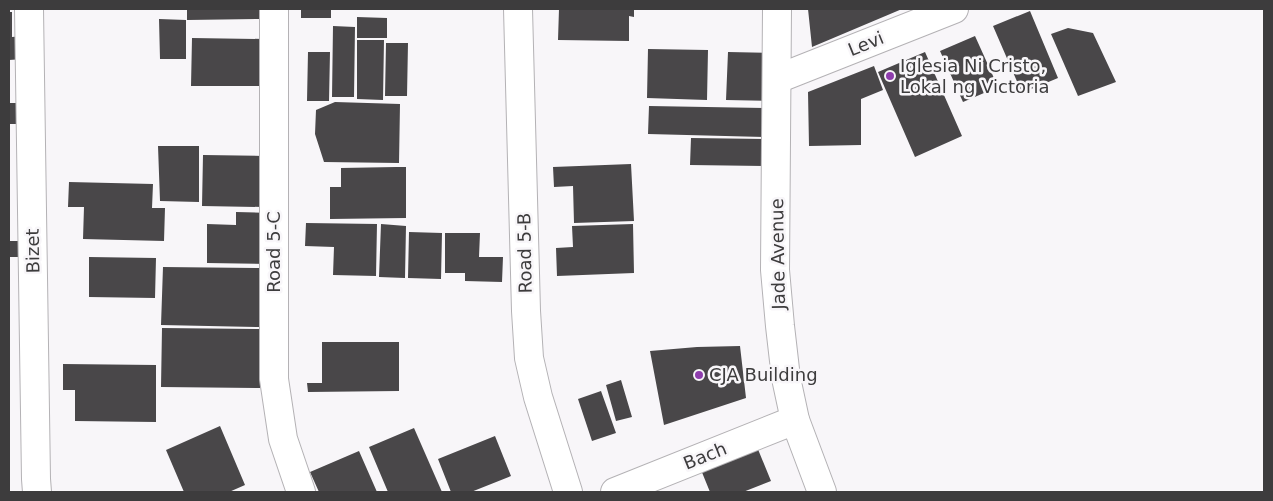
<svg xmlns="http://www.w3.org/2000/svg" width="1273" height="501" font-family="'DejaVu Sans',sans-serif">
<rect width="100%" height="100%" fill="#f8f6f9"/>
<path fill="#494749" d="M 187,9 L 263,9 L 263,19 L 187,20 Z
M 301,9 L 331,9 L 331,18 L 301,18 Z
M 559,9 L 634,9 L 634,17 L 629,16 L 629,41 L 558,40 Z
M 808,9 L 902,9 L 812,47 Z
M 1030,11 L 1058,78 L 1022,93 L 993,26 Z
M 9,12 L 12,12 L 12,37 L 23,36 L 24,59 L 9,60 Z
M 357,17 L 387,18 L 387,38 L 357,38 Z
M 159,19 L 186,20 L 186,59 L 160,59 Z
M 333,26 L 355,27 L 354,97 L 332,97 Z
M 1068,28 L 1093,33 L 1116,82 L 1078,96 L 1051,34 Z
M 975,36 L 998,87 L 963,102 L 940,51 Z
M 192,38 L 265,39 L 264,86 L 191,86 Z
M 357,40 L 384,40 L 383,100 L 357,99 Z
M 386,43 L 408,43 L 407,96 L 385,96 Z
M 648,49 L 708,50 L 707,100 L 647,98 Z
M 308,52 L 330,52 L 329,101 L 307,101 Z
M 728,52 L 772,53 L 771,101 L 726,100 Z
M 925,52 L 962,136 L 915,157 L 878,72 Z
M 874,66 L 883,90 L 861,99 L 861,145 L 809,146 L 808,92 Z
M 335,102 L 400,104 L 399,163 L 324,162 L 315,134 L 316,110 Z
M 9,103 L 18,103 L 16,124 L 9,124 Z
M 649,106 L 764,108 L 764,137 L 648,134 Z
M 691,138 L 764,139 L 764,166 L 690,165 Z
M 158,146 L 199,146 L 199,202 L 160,201 Z
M 203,155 L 264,156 L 263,207 L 202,206 Z
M 631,164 L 634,221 L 574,223 L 573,186 L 554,187 L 553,167 Z
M 396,167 L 406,167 L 406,218 L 330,219 L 330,187 L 341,187 L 341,168 Z
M 69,182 L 153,184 L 152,208 L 165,208 L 164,241 L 83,239 L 84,207 L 68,207 Z
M 236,212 L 270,213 L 269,264 L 207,263 L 207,224 L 236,225 Z
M 306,223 L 377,224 L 376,276 L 333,275 L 334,247 L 305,246 Z
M 381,224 L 406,226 L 405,278 L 379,277 Z
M 633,224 L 634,273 L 557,276 L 556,248 L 573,247 L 572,226 Z
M 409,232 L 442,233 L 441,279 L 408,278 Z
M 445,233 L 480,233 L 479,257 L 503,257 L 502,282 L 465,281 L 465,273 L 445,273 Z
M 9,241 L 23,241 L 23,257 L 9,257 Z
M 89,257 L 156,258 L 155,298 L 89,297 Z
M 163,267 L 260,268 L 259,327 L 161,325 Z
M 162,328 L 260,329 L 260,388 L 161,387 Z
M 322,342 L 399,342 L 399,391 L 308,392 L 307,383 L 322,383 Z
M 740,346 L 746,398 L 664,425 L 650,351 L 697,347 Z
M 63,364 L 156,365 L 156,422 L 75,421 L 75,390 L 63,390 Z
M 621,380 L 632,417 L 616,421 L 606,385 Z
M 601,391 L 616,433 L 592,441 L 578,399 Z
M 220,426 L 245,485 L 229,492 L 184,492 L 166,450 Z
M 414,428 L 442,492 L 388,492 L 369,447 Z
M 495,436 L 511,476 L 471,492 L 451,492 L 438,459 Z
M 755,442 L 771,481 L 743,492 L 710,492 L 699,465 Z
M 359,451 L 377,492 L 319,492 L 310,472 Z"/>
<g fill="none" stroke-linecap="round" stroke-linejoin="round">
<g stroke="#b4b2b5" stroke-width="30">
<path id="minor" d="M 29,9 L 36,479 L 37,492
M 274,9 L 274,379 L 283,439 L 301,492
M 518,9 L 526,311 L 529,358 L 538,397 L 568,492
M 777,79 L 954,9
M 615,492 L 795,420"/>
</g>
<g stroke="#b4b2b5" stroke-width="30">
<path id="tertiary" d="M 777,9 L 775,270 L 780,326 L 786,378 L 795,420 L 822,492"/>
</g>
<use href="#minor" stroke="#fff" stroke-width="28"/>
<use href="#tertiary" stroke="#fff" stroke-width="28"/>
</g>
<g fill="#8e3dad" stroke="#f8f6f9" stroke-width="2">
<circle cx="890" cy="76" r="5"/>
<circle cx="699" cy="375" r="5"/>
</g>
<g text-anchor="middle" stroke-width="5" stroke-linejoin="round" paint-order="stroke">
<g font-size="18" fill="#3d3c3d" stroke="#f8f6f9">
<text transform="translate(866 44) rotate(-22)" y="6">Levi</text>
<text transform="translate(33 251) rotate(-91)" y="6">Bizet</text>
<text transform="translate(274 252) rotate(-90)" y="6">Road 5-C</text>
<text transform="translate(525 253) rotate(-91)" y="6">Road 5-B</text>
<text transform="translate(778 254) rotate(-91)" y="6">Jade Avenue</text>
<text transform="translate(705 456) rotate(-22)" y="6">Bach</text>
</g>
<g font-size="18" fill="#3d3c3d" stroke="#f8f6f9" text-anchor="start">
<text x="900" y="72">Iglesia Ni Cristo,<tspan x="900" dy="21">Lokal ng Victoria</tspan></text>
<text x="709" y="381">CJA Building</text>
</g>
</g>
<rect width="1273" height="501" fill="none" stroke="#3d3c3d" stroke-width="20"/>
</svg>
